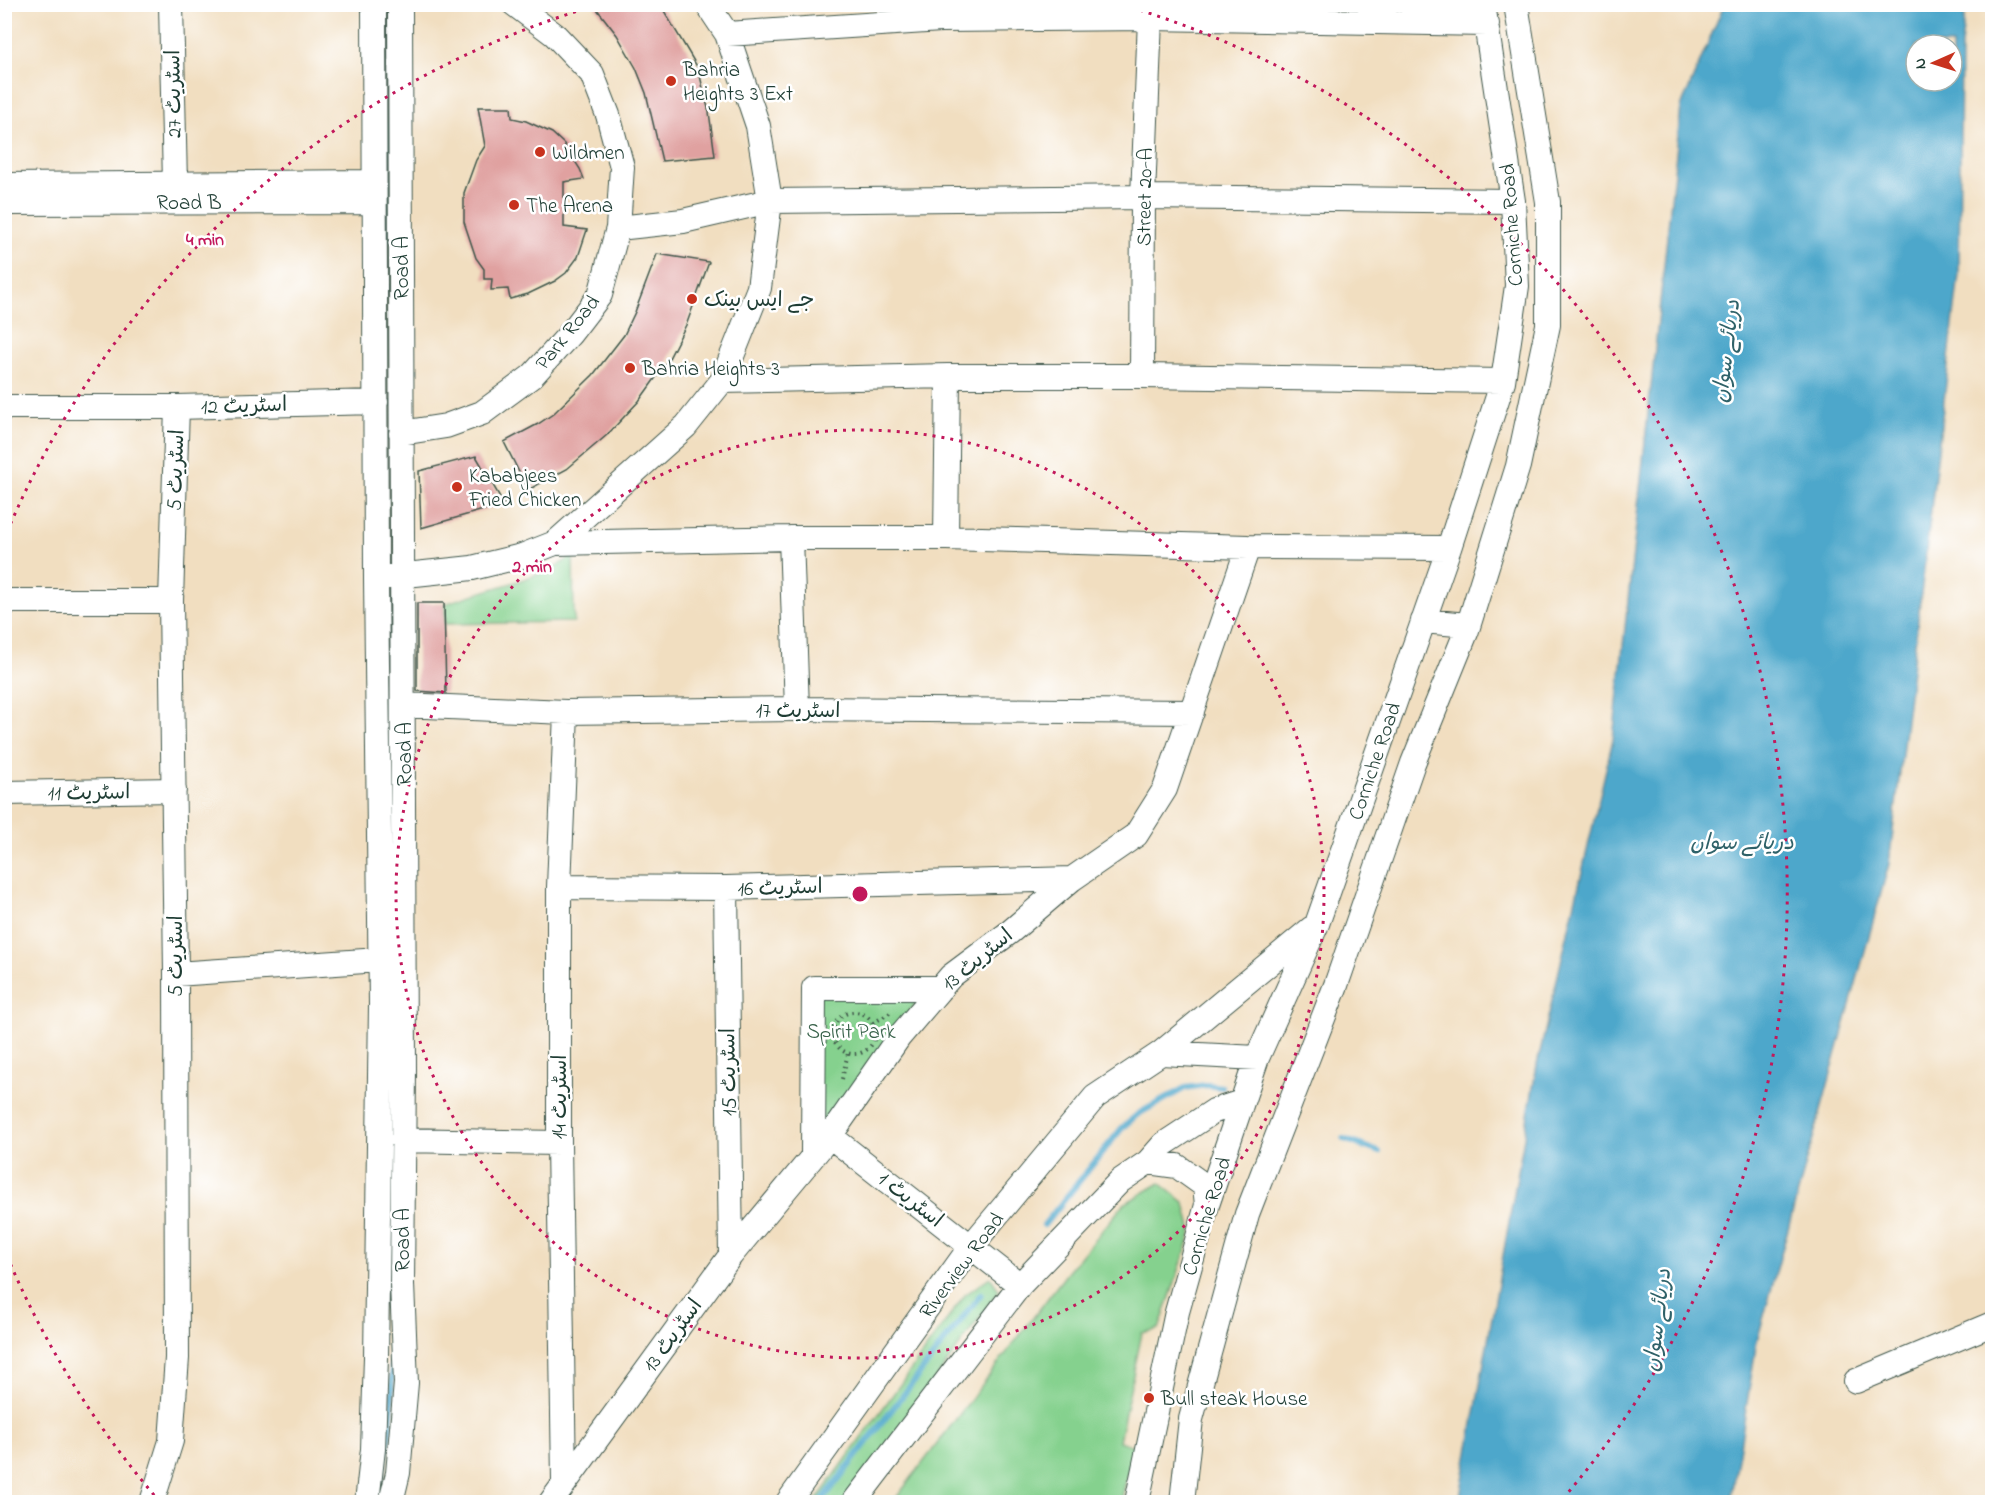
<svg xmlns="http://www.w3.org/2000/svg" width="1997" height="1507" font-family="'Indie Flower','Playpen Sans Arabic',sans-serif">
<rect width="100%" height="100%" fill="#fff"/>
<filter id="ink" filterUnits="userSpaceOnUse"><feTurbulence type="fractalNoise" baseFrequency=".0167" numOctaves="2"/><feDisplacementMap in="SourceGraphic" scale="12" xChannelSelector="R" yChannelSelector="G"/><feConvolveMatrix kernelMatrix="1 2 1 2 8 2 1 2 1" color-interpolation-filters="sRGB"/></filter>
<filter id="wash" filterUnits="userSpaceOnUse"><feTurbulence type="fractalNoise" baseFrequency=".008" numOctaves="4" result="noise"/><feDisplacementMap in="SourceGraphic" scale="24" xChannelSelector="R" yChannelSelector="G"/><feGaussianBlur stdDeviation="1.35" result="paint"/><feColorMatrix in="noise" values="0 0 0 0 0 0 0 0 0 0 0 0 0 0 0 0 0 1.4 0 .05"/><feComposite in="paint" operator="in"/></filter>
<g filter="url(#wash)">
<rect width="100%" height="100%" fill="#f1dec0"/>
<path fill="#85d18e" stroke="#528761" stroke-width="1.5" d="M 573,556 L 574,622 L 445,624 L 445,604 C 484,589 539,580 573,556 Z
M 924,991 L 813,1149 L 813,994 Z
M 1160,1183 L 1185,1203 L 1192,1232 L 1159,1329 L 1142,1333 L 1119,1441 L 1134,1446 L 1121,1502 L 893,1502 L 1067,1273 L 1124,1204 Z
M 990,1277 L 999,1290 L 848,1502 L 815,1502 L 965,1295 Z"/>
<path fill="#4ea7cb" stroke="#367280" stroke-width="1.5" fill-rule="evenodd" d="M 1724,5 L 1966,5 L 1961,45 L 1959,274 L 1889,864 L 1757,1341 L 1731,1502 L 1459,1502 L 1537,1065 L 1613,739 L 1681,107 ZM 1916,45 L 1952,45 L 1952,81 L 1916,81 Z"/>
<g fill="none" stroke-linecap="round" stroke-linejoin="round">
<path stroke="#4ea7cb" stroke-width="6" d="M 388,4 L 389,241
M 391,738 L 391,824
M 1344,1139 L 1379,1152
M 1044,1225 L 1122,1128 L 1138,1114 L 1185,1088 L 1206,1085 L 1222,1087
M 381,1480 L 390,1430 L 392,1403 L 392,1338
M 821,1502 L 981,1294"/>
</g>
<g id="blocks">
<path fill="#e0a1a0" d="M 593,4 L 660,4 L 698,68 L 709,112 L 715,156 L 662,161 L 646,93 L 636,68 L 617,35 Z
M 478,107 L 511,107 L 512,118 L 526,121 L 552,133 L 564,144 L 580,169 L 584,179 L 564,182 L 564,227 L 587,230 L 578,257 L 566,273 L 555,281 L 528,294 L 510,299 L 508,289 L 491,290 L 492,279 L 484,279 L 484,269 L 476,258 L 464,222 L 464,193 L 476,160 L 485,146 Z
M 657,254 L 709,262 L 687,323 L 667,362 L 639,401 L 607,435 L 567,469 L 528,490 L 504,442 L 538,424 L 553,414 L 593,375 L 624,335 L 635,312 Z
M 476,456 L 504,504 L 421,528 L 419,471 Z
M 417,603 L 444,603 L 446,693 L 417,691 Z"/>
</g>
</g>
<g filter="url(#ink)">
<use href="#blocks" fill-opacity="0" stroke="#3e5549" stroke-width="1.5"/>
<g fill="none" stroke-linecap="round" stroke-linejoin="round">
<g stroke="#3e5549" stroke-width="26">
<path id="minor" d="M 171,4 L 175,184
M 727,34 L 941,20 L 1150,18 L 1487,24
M 4,185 L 374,182
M 4,203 L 374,202
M 618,228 L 683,221 L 770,201 L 1143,197 L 1513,201
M 1142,376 L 1143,197 L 1150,18
M 722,381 L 948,376 L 1142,376 L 1503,381
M 4,407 L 177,407 L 376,402
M 401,433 L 446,426 L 482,413 L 532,376 L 570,334 L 600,295 L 618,228 L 622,167 L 608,115 L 592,74 L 555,35 L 514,4
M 791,538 L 797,709
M 946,538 L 948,376
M 555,543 L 791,538 L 946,538 L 1248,547 L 1449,548
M 387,577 L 472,568 L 522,556 L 555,543 L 686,426 L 722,381 L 759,288 L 770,201 L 758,126 L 727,34 L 707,4
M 4,601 L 171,601
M 1423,621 L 1468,625
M 403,705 L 566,712 L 797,709 L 1192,712
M 4,793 L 174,790
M 559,887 L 726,888 L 1072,879
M 726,888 L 731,1255
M 176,974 L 379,960
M 1161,1053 L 1257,1058
M 830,1136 L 1020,1285
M 402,1140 L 559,1143
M 813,1155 L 814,988 L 941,988
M 1148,1162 L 1177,1166 L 1205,1186 L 1207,1205
M 1856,1381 L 1992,1324
M 564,1482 L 559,1143 L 559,887 L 566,712
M 152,1502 L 171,1441 L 177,1358 L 176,974 L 171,601 L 177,407
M 367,1502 L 373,1449 L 376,1357 L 381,1005 L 376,579 L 374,4
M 391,1502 L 398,1473 L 406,1383 L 402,1284 L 404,1069 L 400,4
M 551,1502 L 731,1255 L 830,1136 L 899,1037 L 951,976 L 1010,932 L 1072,879 L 1136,835 L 1165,789 L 1248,547
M 788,1502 L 972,1245 L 1095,1097 L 1161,1053 L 1312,928
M 854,1502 L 1020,1285 L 1120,1181 L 1148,1162 L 1164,1144 L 1214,1111 L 1242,1102
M 1137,1502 L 1177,1312 L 1207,1205 L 1257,1058 L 1317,924 L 1449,548 L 1503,381 L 1517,286 L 1513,201 L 1483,4
M 1182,1502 L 1191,1419 L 1247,1214 L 1336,985 L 1413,763 L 1467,630 L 1518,466 L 1548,325 L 1548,202 L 1516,4"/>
</g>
<path stroke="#3e5549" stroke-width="4" stroke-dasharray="1.5 4.5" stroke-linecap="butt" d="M833 1033a21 21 0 1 1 42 0a21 21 0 1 1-42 0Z
M 873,1023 L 890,1013
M 842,1079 L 848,1053"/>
<use href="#minor" stroke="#fff" stroke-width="24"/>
</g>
</g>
<g fill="none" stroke="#c2185b" stroke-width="3" stroke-dasharray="3 6">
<circle cx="860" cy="894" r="464"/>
<path d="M160 1502A927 927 0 0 1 7 1256M7 532A927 927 0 0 1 597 5M1123 5A927 927 0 0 1 1560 1502"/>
</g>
<g fill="#c8321e" stroke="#fff" stroke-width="2">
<circle cx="671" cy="81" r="6"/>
<circle cx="540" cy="152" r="6"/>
<circle cx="514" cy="205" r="6"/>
<circle cx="692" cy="299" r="6"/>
<circle cx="630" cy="368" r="6"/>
<circle cx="457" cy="487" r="6"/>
<circle cx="1149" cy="1398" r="6"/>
</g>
<g text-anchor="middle" stroke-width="5" stroke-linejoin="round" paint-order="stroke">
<g font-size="21" fill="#1f3d34" stroke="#fff" text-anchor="start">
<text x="683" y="76">Bahria<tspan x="683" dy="24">Heights 3 Ext</tspan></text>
<text x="552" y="159">Wildmen</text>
<text x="526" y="212">The Arena</text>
<text x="704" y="306">جے ایس بینک</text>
<text x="642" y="375">Bahria Heights 3</text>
<text x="469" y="482">Kababjees<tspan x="469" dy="24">Fried Chicken</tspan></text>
<text x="1161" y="1405">Bull steak House</text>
</g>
<g font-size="21" fill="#1f3d34" stroke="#fff">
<text transform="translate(173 94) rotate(-91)" y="7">اسٹریٹ 27</text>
<text transform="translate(1144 197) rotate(-89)" y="7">Street 20-A</text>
<text x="189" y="209">Road B</text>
<text transform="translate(1511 225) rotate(-94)" y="7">Corniche Road</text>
<text transform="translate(401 268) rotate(-90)" y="7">Road A</text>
<text transform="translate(567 332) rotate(-51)" y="7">Park Road</text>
<text transform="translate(244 405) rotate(-2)" y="7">اسٹریٹ 12</text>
<text transform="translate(175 470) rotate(-88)" y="7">اسٹریٹ 5</text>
<text x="798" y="717">اسٹریٹ 17</text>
<text transform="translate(404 754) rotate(-90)" y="7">Road A</text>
<text transform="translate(1374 761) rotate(-71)" y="7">Corniche Road</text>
<text transform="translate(89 792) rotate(-1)" y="7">اسٹریٹ 11</text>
<text transform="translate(780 887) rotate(-2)" y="7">اسٹریٹ 16</text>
<text transform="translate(175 956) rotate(-90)" y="7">اسٹریٹ 5</text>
<text transform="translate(977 959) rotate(-40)" y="7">اسٹریٹ 13</text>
<text transform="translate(728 1072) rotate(-91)" y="7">اسٹریٹ 15</text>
<text transform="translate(559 1097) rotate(-90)" y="7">اسٹریٹ 14</text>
<text transform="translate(911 1199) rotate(38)" y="7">اسٹریٹ 1</text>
<text transform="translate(1206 1216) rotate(-73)" y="7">Corniche Road</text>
<text transform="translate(402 1240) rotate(-90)" y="7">Road A</text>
<text transform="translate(961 1265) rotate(-53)" y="7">Riverview Road</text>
<text transform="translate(672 1335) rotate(-54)" y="7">اسٹریٹ 13</text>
</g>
<g font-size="21" fill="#38624a" stroke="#fff">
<text x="851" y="1038">Spirit Park</text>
</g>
<g font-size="22" font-style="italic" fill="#2f6269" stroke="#fff">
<text transform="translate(1725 351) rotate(-83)" y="8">دریائے سواں</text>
<text x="1742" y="849">دریائے سواں</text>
<text transform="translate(1656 1320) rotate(-83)" y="8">دریائے سواں</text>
</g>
</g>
<circle cx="860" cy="894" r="9" fill="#c2185b" stroke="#fff" stroke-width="3"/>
<g font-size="18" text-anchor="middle" font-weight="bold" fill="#c2185b" stroke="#fff" stroke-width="5" stroke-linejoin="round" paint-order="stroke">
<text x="205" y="245">4 min</text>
<text x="532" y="572">2 min</text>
</g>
<rect width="1997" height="1507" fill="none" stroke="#fff" stroke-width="24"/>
<g transform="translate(1934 63) rotate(267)"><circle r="28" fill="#ffffff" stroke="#a5b1ae" stroke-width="1.5"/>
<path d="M0-4.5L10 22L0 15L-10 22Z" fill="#c8321e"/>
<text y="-9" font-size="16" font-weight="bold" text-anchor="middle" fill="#1f3d34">N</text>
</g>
</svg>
